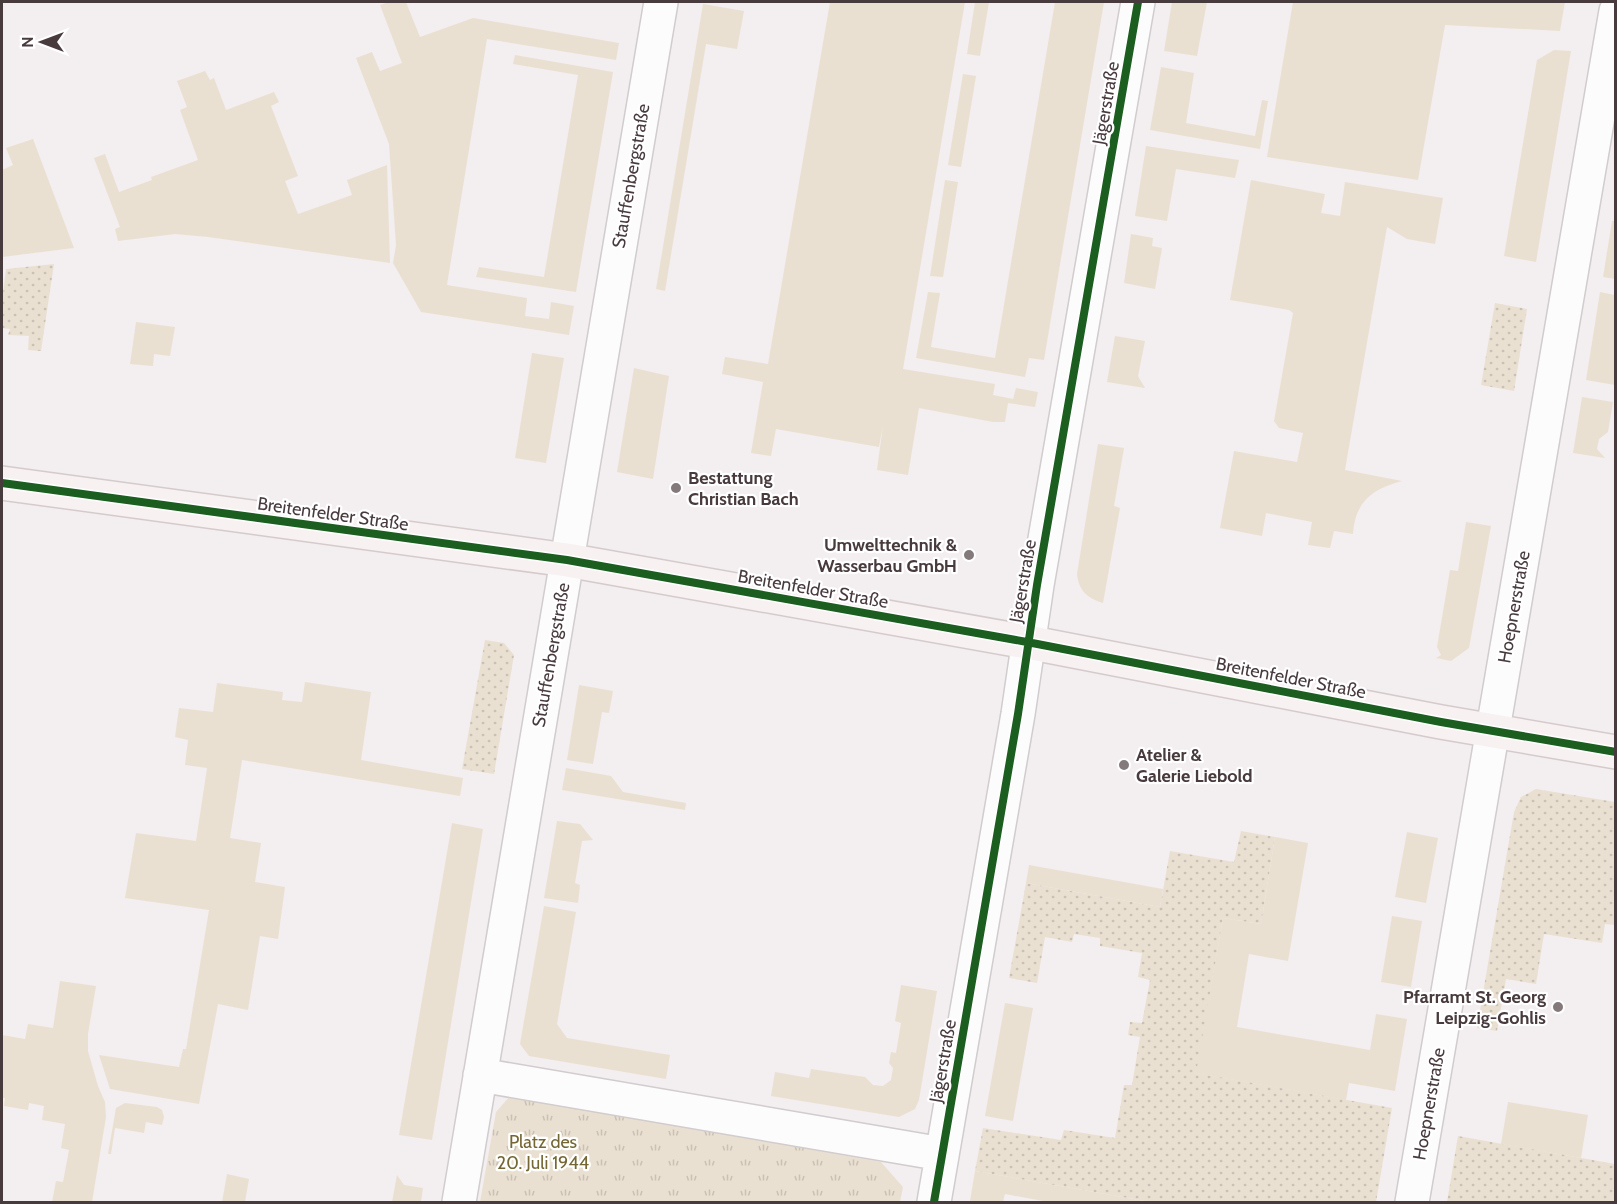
<svg xmlns="http://www.w3.org/2000/svg" width="1617" height="1204" font-family="Cabin,sans-serif">
<defs>
<pattern id="park-tufts" width="24" height="20" patternUnits="userSpaceOnUse" patternTransform="scale(1.5)"><rect width="24" height="20" fill="#eae0d2"/><path d="M3 7l-1-3M5 7V3M7 7l1-3M15 17l-1-3M17 17v-4M19 17l1-3" fill="none" stroke="#cac1b5"/></pattern>
<pattern id="garden-dots" width="8" height="8" patternUnits="userSpaceOnUse" patternTransform="scale(1.5)"><rect width="8" height="8" fill="#eae0d2"/><path d="M2 2h.1M6 6h.1" fill="none" stroke="#cac1b5" stroke-width="1.8" stroke-linecap="round"/></pattern>
</defs>
<rect width="100%" height="100%" fill="#f3eeef"/>
<path fill="#eae0d2" d="M 389,2 L 406,2 L 420,37 L 473,18 L 619,43 L 616,60 L 487,39 L 447,285 L 527,298 L 525,316 L 549,319 L 551,302 L 574,306 L 569,335 L 421,312 L 393,263 L 396,245 L 389,144 L 356,58 L 372,52 L 380,71 L 402,63 L 380,5 Z
M 830,2 L 965,2 L 903,369 L 995,384 L 993,395 L 1013,399 L 1016,388 L 1038,392 L 1035,407 L 1008,403 L 1005,422 L 993,422 L 919,408 L 908,475 L 877,470 L 883,425 L 879,447 L 776,429 L 771,456 L 751,453 L 763,382 L 722,374 L 725,357 L 768,364 Z
M 975,2 L 989,2 L 980,56 L 967,54 Z
M 1055,2 L 1104,2 L 1044,360 L 1029,358 L 1025,377 L 916,358 L 928,292 L 940,293 L 931,347 L 995,358 Z
M 1172,2 L 1207,2 L 1197,56 L 1164,51 Z
M 1293,2 L 1565,2 L 1560,31 L 1445,25 L 1418,180 L 1267,157 Z
M 703,4 L 744,11 L 737,49 L 706,44 L 665,291 L 656,289 Z
M 1554,50 L 1571,51 L 1536,262 L 1504,256 L 1537,60 Z
M 515,55 L 613,72 L 576,292 L 476,277 L 479,267 L 544,277 L 578,75 L 513,64 Z
M 1161,67 L 1194,73 L 1186,123 L 1255,136 L 1262,100 L 1268,101 L 1260,149 L 1150,130 Z
M 205,71 L 210,80 L 214,78 L 226,110 L 274,92 L 279,102 L 271,106 L 298,176 L 285,181 L 298,214 L 352,195 L 347,180 L 387,165 L 390,263 L 208,237 L 175,234 L 118,241 L 115,229 L 120,227 L 94,158 L 105,154 L 119,192 L 152,180 L 151,177 L 198,160 L 180,110 L 187,107 L 177,81 Z
M 963,74 L 976,76 L 961,167 L 948,165 Z
M 33,139 L 74,248 L 2,257 L 2,170 L 13,165 L 6,148 Z
M 1146,146 L 1239,160 L 1235,178 L 1176,169 L 1167,221 L 1135,216 Z
M 945,180 L 958,182 L 943,277 L 930,276 Z
M 1251,180 L 1325,194 L 1321,213 L 1340,216 L 1345,182 L 1443,198 L 1435,244 L 1407,239 L 1387,227 L 1345,470 L 1402,481 C 1372,489 1355,502 1353,534 L 1334,531 L 1330,548 L 1308,545 L 1312,522 L 1266,513 L 1262,536 L 1220,528 L 1234,451 L 1297,462 L 1303,433 L 1279,428 L 1274,421 L 1293,313 L 1289,310 L 1230,300 Z
M 1612,221 L 1615,221 L 1615,279 L 1603,277 Z
M 1131,234 L 1153,238 L 1152,246 L 1162,248 L 1155,289 L 1124,283 Z
M 1600,292 L 1615,295 L 1615,385 L 1586,380 Z
M 136,322 L 175,327 L 170,356 L 154,354 L 153,366 L 130,364 Z
M 1115,336 L 1145,341 L 1138,376 L 1145,388 L 1107,382 Z
M 532,353 L 564,358 L 546,463 L 515,458 Z
M 634,368 L 669,376 L 653,479 L 617,472 Z
M 1582,397 L 1613,402 L 1608,432 L 1599,439 L 1597,449 L 1605,458 L 1573,453 Z
M 1098,444 L 1124,448 L 1114,506 L 1120,508 L 1103,603 C 1087,598 1079,591 1077,574 Z
M 1466,522 L 1491,526 L 1469,648 L 1451,661 L 1436,658 L 1441,655 L 1437,647 L 1450,570 L 1458,571 Z
M 305,682 L 371,692 L 361,760 L 463,778 L 460,796 L 242,760 L 230,838 L 261,843 L 255,882 L 285,887 L 278,939 L 260,936 L 248,1010 L 218,1004 L 199,1104 L 110,1089 L 99,1055 L 179,1067 L 183,1049 L 186,1049 L 209,910 L 125,898 L 136,833 L 196,841 L 207,768 L 185,765 L 188,740 L 175,737 L 179,708 L 213,712 L 217,683 L 283,692 L 282,700 L 302,702 Z
M 579,685 L 613,691 L 609,713 L 602,712 L 593,764 L 567,760 Z
M 566,768 L 611,776 L 623,792 L 686,803 L 685,810 L 562,790 Z
M 557,821 L 580,824 L 593,840 L 582,841 L 575,883 L 580,885 L 578,903 L 544,898 Z
M 452,823 L 483,829 L 432,1140 L 399,1135 Z
M 1407,832 L 1438,838 L 1426,903 L 1395,897 Z
M 1275,837 L 1308,843 L 1288,961 L 1249,954 L 1237,1027 L 1370,1050 L 1376,1014 L 1407,1019 L 1395,1091 L 1349,1083 L 1346,1100 L 1195,1073 L 1223,918 L 1261,924 Z
M 1029,865 L 1163,889 L 1160,907 L 1026,883 Z
M 544,906 L 576,912 L 557,1024 L 567,1038 L 670,1055 L 666,1079 L 529,1056 L 520,1044 Z
M 1392,916 L 1422,921 L 1411,987 L 1381,982 Z
M 60,981 L 96,986 L 88,1034 L 88,1051 L 98,1086 L 105,1102 L 106,1117 L 92,1202 L 52,1202 L 56,1181 L 63,1182 L 69,1150 L 61,1148 L 65,1124 L 42,1120 L 44,1106 L 29,1103 L 28,1110 L 4,1106 L 5,1098 L 2,1098 L 2,1035 L 25,1039 L 28,1024 L 53,1028 Z
M 901,985 L 937,991 L 919,1100 L 915,1109 L 899,1117 L 771,1096 L 775,1072 L 809,1078 L 811,1069 L 865,1077 L 873,1085 L 883,1086 L 891,1080 L 893,1068 L 889,1063 L 891,1052 L 896,1053 L 901,1023 L 895,1021 Z
M 1005,1003 L 1033,1008 L 1013,1121 L 985,1116 Z
M 1508,1102 L 1588,1115 L 1581,1158 L 1501,1144 Z
M 125,1103 L 157,1107 L 162,1110 L 164,1117 L 162,1125 L 146,1122 L 144,1133 L 115,1128 L 111,1154 L 108,1154 L 116,1108 Z
M 975,1171 L 1151,1202 L 1043,1202 L 1043,1201 L 1005,1194 L 1003,1202 L 970,1201 Z
M 227,1174 L 249,1179 L 245,1202 L 222,1202 Z
M 397,1175 L 404,1185 L 423,1188 L 421,1202 L 392,1202 Z"/>
<path fill="url(#park-tufts)" d="M 510,1096 L 881,1162 L 903,1187 L 900,1202 L 480,1202 L 496,1112 Z"/>
<path fill="url(#garden-dots)" d="M 54,264 L 41,351 L 28,350 L 29,336 L 8,335 L 10,329 L 2,328 L 2,301 L 6,269 Z
M 1495,303 L 1527,309 L 1514,391 L 1481,385 Z
M 485,640 L 504,643 L 514,655 L 494,774 L 462,769 Z
M 1536,789 L 1615,802 L 1615,925 L 1605,924 L 1602,943 L 1544,934 L 1536,984 L 1506,979 L 1497,1031 L 1477,1028 L 1514,812 L 1521,797 Z
M 1241,831 L 1275,837 L 1261,924 L 1223,918 L 1196,1073 L 1392,1108 L 1376,1202 L 1151,1202 L 975,1171 L 983,1128 L 1061,1140 L 1064,1130 L 1115,1138 L 1124,1085 L 1132,1085 L 1140,1037 L 1128,1035 L 1130,1022 L 1142,1023 L 1150,980 L 1138,977 L 1142,953 L 1100,946 L 1100,938 L 1074,934 L 1072,942 L 1045,937 L 1037,983 L 1009,978 L 1026,883 L 1160,907 L 1170,851 L 1234,862 Z
M 1458,1136 L 1615,1164 L 1615,1202 L 1447,1202 Z"/>
<g fill="none" stroke-linecap="round" stroke-linejoin="round">
<g stroke="#d1cccd" stroke-width="36">
<path id="minor" d="M 480,1075 L 942,1154
M 459,1202 L 661,2
M 934,1202 L 1018,714 L 1037,585 L 1138,2
M 1412,1202 L 1616,11"/>
</g>
<g stroke="#d5cbcc" stroke-width="36">
<path id="secondary" d="M 2,483 L 567,560 L 1027,642 L 1441,722 L 1616,752"/>
</g>
<use href="#minor" stroke="#fdfcfd" stroke-width="33"/>
<use href="#secondary" stroke="#f7f1f2" stroke-width="33"/>
<g stroke="#fff" stroke-width="11">
<path id="cycleway" d="M 2,483 L 567,560 L 1027,642 L 1441,722 L 1616,752
M 934,1202 L 1018,714 L 1037,585 L 1138,2"/>
</g>
<use href="#cycleway" stroke="#1b5e20" stroke-width="8"/>
</g>
<g fill="#847a7c" stroke="#fff" stroke-width="2">
<circle cx="676" cy="488" r="6"/>
<circle cx="969" cy="555" r="6"/>
<circle cx="1124" cy="765" r="6"/>
<circle cx="1558" cy="1007" r="6"/>
</g>
<g text-anchor="middle" stroke-width="4.5" stroke-linejoin="round" paint-order="stroke">
<g font-size="18" fill="#483b3e" stroke="#fff">
<text transform="translate(1106 103) rotate(-80)" y="6">Jägerstraße</text>
<text transform="translate(631 176) rotate(-80)" y="6">Stauffenbergstraße</text>
<text transform="translate(333 514) rotate(8)" y="6">Breitenfelder Straße</text>
<text transform="translate(1023 581) rotate(-80)" y="6">Jägerstraße</text>
<text transform="translate(813 589) rotate(10)" y="6">Breitenfelder Straße</text>
<text transform="translate(1514 607) rotate(-80)" y="6">Hoepnerstraße</text>
<text transform="translate(551 655) rotate(-80)" y="6">Stauffenbergstraße</text>
<text transform="translate(1291 678) rotate(11)" y="6">Breitenfelder Straße</text>
<text transform="translate(943 1061) rotate(-80)" y="6">Jägerstraße</text>
<text transform="translate(1429 1104) rotate(-80)" y="6">Hoepnerstraße</text>
</g>
<g font-size="18" font-weight="bold" fill="#483b3e" stroke="#fff" text-anchor="start">
<text x="688" y="484">Bestattung<tspan x="688" dy="21">Christian Bach</tspan></text>
<text x="957" y="551" text-anchor="end">Umwelttechnik &amp;<tspan x="957" dy="21">Wasserbau GmbH</tspan></text>
<text x="1136" y="761">Atelier &amp;<tspan x="1136" dy="21">Galerie Liebold</tspan></text>
<text x="1546" y="1003" text-anchor="end">Pfarramt St. Georg<tspan x="1546" dy="21">Leipzig-Gohlis</tspan></text>
</g>
<g font-size="18" fill="#746734" stroke="#fff">
<text x="543" y="1148">Platz des<tspan x="543" dy="21">20. Juli 1944</tspan></text>
</g>
</g>
<rect width="1617" height="1204" fill="none" stroke="#483b3e" stroke-width="6"/>
<g transform="translate(42 42) rotate(270)" stroke="#ffffff" stroke-width="4.5" paint-order="stroke">
<path d="M0-4.5L10 22L0 15L-10 22Z" fill="#483b3e"/>
<text y="-9" font-size="16" font-weight="bold" text-anchor="middle" fill="#483b3e">N</text>
</g>
</svg>
